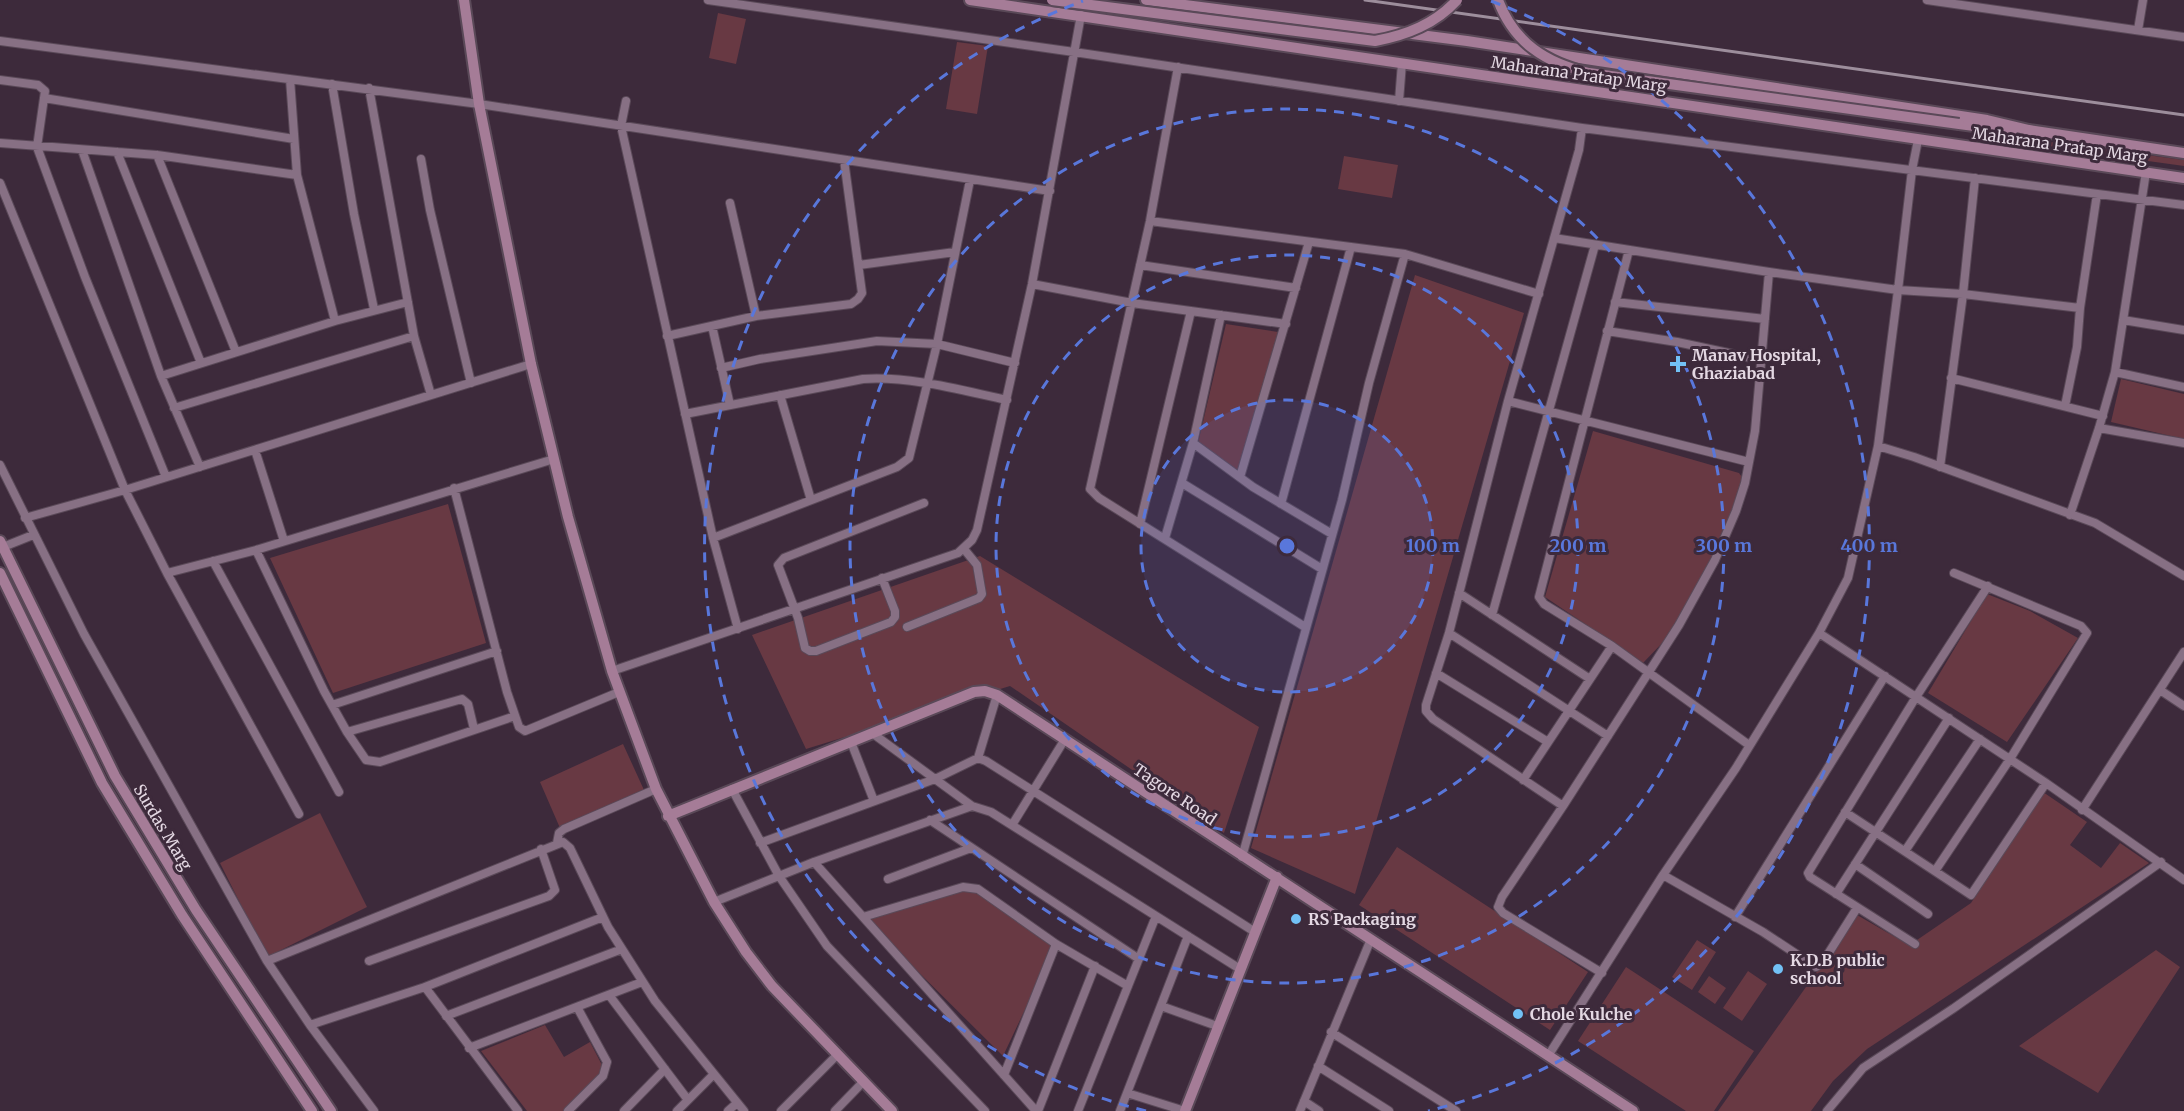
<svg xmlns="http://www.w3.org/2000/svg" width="2184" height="1111" font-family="Merriweather,serif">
<rect width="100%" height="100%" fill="#3d2a3b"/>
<path fill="#683943" d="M 718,13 L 746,19 L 736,64 L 709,58 Z
M 957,42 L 988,46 L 977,114 L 946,109 Z
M 1948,128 L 2184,160 L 2184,166 L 2083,152 Z
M 1344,156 L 1398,165 L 1392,198 L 1338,189 Z
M 1415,275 L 1524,313 L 1355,894 L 1251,848 Z
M 1226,324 L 1278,332 L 1238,472 L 1198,443 Z
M 2121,379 L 2184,394 L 2184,439 L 2111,422 Z
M 1593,431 L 1739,473 L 1742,477 L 1736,511 L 1715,560 L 1667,638 L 1643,663 L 1545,597 Z
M 448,504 L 486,643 L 333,693 L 270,558 Z
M 980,556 L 1259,727 L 1224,833 L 1010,686 L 806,749 L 752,635 Z
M 1987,594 L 2030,611 L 2078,638 L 2007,742 L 1928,693 Z
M 623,744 L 644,790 L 560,828 L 540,782 Z
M 2043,792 L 2087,822 L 2070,845 L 2101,868 L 2120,843 L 2149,863 L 1867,1049 L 1833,1081 L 1811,1111 L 1718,1111 L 1857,915 L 1909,945 L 1917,940 L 1971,903 Z
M 320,813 L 367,907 L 267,957 L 220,863 Z
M 1397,847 L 1588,972 L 1550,1030 L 1359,905 Z
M 980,887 L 1056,944 L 1003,1056 L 863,917 Z
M 1697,940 L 1716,952 L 1692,990 L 1672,977 Z
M 2156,950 L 2180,967 L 2098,1093 L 2019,1046 Z
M 1626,967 L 1754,1051 L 1714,1111 L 1686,1111 L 1578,1041 Z
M 1748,971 L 1767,984 L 1742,1021 L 1723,1008 Z
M 1709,976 L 1726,988 L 1715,1004 L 1698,992 Z
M 545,1025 L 564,1057 L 590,1042 L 603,1067 L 600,1075 L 564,1111 L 527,1111 L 481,1051 Z"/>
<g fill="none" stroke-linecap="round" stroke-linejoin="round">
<g stroke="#5a4958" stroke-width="10">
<path id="street" d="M 708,0 L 1074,52 L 1582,128 L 2184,205
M 1927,0 L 2184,37
M 2138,30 L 2143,0
M 0,41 L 479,104 L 1050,191
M 1178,67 L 1150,221 L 1090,489 L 1099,498 L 1305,627
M 290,79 L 297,175 L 335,321
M 0,80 L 38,85 L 45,91 L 37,147 L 85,277 L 166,477
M 332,84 L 354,214 L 374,309
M 369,88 L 414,336 L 431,395
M 44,98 L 294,139
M 626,101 L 621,126 L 713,538 L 738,629
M 1399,101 L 1402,63
M 1582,128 L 1579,150 L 1508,401 L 1449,633 L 1426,705 L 1426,711 L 1433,719 L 1563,806 L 1679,625 L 1715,560 L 1736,511 L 1745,483 L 1755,431 L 1769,272
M 0,143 L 157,155 L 297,175
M 82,150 L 161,376 L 200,467
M 117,152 L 201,363
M 157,155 L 236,352
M 421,159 L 430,210 L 471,383
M 0,183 L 125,490 L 167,573 L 299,814
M 730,203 L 756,316
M 1150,221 L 1405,254 L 1539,294
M 1554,238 L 1769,272 L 1898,290 L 1963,294 L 2080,308 L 2097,194
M 1629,250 L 1539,597 L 1544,604 L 1612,646 L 1749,745
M 859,265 L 955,252
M 1140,265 L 1296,288
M 1032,284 L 1132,303 L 1286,324
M 1615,302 L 1765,319
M 1221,315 L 1193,443 L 1253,487 L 1332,534
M 2123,320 L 2184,330
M 712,326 L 730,405
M 1607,331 L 1677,342 L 1761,360
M 667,336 L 756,316 L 851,304 L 858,299 L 862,293 L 844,160
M 721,368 L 760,359 L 877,341 L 937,344 L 1015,363
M 2115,372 L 2184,387
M 161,376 L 335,321 L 408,302
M 1951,378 L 2103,416
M 780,395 L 811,500
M 1508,401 L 1749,462
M 2065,406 L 2077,347 L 2080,308
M 174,408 L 414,336
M 685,414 L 863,379 C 912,376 960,390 1007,400
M 2099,428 L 2184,443
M 1878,446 L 1914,457 L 2095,523 L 2184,576
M 255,450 L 284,541
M 0,465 L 84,634 L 267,961 L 310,1025 L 374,1111
M 1940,467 L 1963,294 L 1975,178
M 1240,477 L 1309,242
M 1182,483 L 1322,569
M 454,488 L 507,692 L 519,727 L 525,731 L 619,692
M 1281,504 L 1351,247
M 2070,515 L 2099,428 L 2115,372 L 2146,172
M 25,518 L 125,490 L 531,364
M 1140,524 L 1191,311
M 713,538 L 897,467 L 909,458 L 937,344 L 970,180
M 1165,538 L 1193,443
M 3,547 L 33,535
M 256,550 L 324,691 L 347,732 L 366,760 L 380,762 L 515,716
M 213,561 L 339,792
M 167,573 L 256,550 L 554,459
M 882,578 L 895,611 L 895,617 L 891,622 L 816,651 L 810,651 L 805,648 L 798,618 L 778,565 L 784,558 L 924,503
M 1459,593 L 1590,679
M 1492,615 L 1595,245
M 907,627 L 979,598 L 982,594 L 977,565 L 964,549
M 1449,633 L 1608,736
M 1819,633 L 2046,783 L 2184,880
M 612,671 L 958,553 L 972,540 L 977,530 L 1032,284 L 1081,15
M 1436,673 L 1548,742
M 2160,690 L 2184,706
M 332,705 L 497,651
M 347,732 L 462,699 L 468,704 L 474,729
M 872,733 L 972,806
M 851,742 L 874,801
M 978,758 L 997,695
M 1523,780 L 1612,646
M 732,789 L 779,876 L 827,946 L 985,1111
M 1563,806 L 1502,897 L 1498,907 L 1503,913 L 1602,973
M 2082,810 L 2184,652
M 1845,812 L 1971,895 L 2046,783
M 930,820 L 1139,959
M 1012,825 L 1065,739
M 557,843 L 559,833 L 564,829 L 656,789
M 760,843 L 935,779 L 978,758 L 986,761 L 1255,932
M 1905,851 L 1980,739
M 1242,857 L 1342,500 L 1369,383 L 1405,254
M 814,862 L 1036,1111
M 1855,864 L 1928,914
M 1935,871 L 2010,759 L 2087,633 L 2081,626 L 1954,573
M 1663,875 L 1763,932 L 1816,967 L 1823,962 L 1857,908
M 888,879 L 971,848
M 1836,894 L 1949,718
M 714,902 L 814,862 L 972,806 L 991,812 L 1240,969
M 863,917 L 963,887 L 978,889 L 1056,944 L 1128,986
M 1735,917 L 1885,676
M 1915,944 L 1810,877 L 1808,873 L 1916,697 L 1988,586
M 267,961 L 563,842 L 570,848 L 608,927 L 655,1001 L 744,1111
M 369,961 L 549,896 L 555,890 L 541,849
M 425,987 L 518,1111
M 609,995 L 688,1100
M 1161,1006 L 1217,1026
M 446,1016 L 622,949
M 310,1025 L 425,987 L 603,917
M 1331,1032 L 1456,1111
M 469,1048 L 642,982
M 1548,1056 L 1663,875 L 1736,768 L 1819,633 L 1848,578 L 1878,446 L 1898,290 L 1912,170 L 1918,140
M 1318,1066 L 1389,1111
M 1004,1075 L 1056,944
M 1127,1093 L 1185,1111
M 1304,1101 L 1319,1111
M 568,1111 L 603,1076 L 607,1062 L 577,1007
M 624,1111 L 665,1069
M 677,1111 L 713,1075
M 728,1111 L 737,1103
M 781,1111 L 837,1055
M 835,1111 L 864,1081
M 1038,1111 L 1095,966
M 1078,1111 L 1156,916
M 1120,1111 L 1188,936
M 1300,1111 L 1371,939
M 1827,1111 L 1863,1068 L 1954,1008 L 2161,862"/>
</g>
<g stroke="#5a4958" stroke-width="14">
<path id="secondary" d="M 464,0 L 479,104 L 531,364 L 568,517 L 612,671 L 656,789 L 714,902 L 746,952 L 772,986 L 892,1111
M 970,0 L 2184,178
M 1146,0 L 1467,41 L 1987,120 L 2029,130 L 2184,153
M 1959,124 L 2012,131
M 0,541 L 115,776 L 196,910 L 331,1111
M 0,573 L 102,783 L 182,915 L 312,1111
M 668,816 L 974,692 L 985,691 L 997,695 L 1633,1111
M 1185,1111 L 1277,877"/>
</g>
<use href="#street" stroke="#877084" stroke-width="8"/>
<use href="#secondary" stroke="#a57c97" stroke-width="10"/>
<path stroke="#9d8e9c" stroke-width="3" d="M 1365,0 L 2184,115"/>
<g stroke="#5a4958" stroke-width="14" stroke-linecap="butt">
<path id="secondary-bridge" d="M 1052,0 L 1375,41 C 1407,35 1435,24 1457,0
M 1498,0 C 1514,43 1546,63 1589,73 L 1959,124"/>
</g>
<use href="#secondary-bridge" stroke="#a57c97" stroke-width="10"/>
</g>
<circle cx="1287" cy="546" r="146" fill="#5977db" fill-opacity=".12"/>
<g fill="none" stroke="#5977db" stroke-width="3" stroke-dasharray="10 8">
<circle cx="1287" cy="546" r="146"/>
<circle cx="1287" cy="546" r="291"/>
<circle cx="1287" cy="546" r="437"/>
<path d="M1146 1111A582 582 0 0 1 1083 1M1491 1A582 582 0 0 1 1428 1111"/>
</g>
<g fill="#72c1f5" stroke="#3d2a3b" stroke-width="2">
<path d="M1675 355h6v6h6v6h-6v6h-6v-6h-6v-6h6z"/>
<circle cx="1296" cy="919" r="6"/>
<circle cx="1778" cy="969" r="6"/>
<circle cx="1518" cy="1014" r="6"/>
</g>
<g text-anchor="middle" stroke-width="6" stroke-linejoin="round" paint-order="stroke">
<g font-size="16" fill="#e4d8e3" stroke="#3d2a3b">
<text transform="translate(1579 74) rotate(8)" y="6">Maharana Pratap Marg</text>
<text transform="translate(2060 145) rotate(8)" y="6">Maharana Pratap Marg</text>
<text transform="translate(1175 794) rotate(34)" y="6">Tagore Road</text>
<text transform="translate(163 827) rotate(59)" y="6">Surdas Marg</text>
</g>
<g font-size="16" font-weight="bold" fill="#e4d8e3" stroke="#3d2a3b" text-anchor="start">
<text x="1692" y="361">Manav Hospital,<tspan x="1692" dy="18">Ghaziabad</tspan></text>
<text x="1308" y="925">RS Packaging</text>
<text x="1790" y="966">K.D.B public<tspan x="1790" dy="18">school</tspan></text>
<text x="1530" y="1020">Chole Kulche</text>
</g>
</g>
<circle cx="1287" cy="546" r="9" fill="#5977db" stroke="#3d2a3b" stroke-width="3"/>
<g font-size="18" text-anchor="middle" font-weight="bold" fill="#5977db" stroke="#3d2a3b" stroke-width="6" stroke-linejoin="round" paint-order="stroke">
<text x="1433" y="552">100 m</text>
<text x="1578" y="552">200 m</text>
<text x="1724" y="552">300 m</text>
<text x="1869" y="552">400 m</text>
</g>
</svg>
